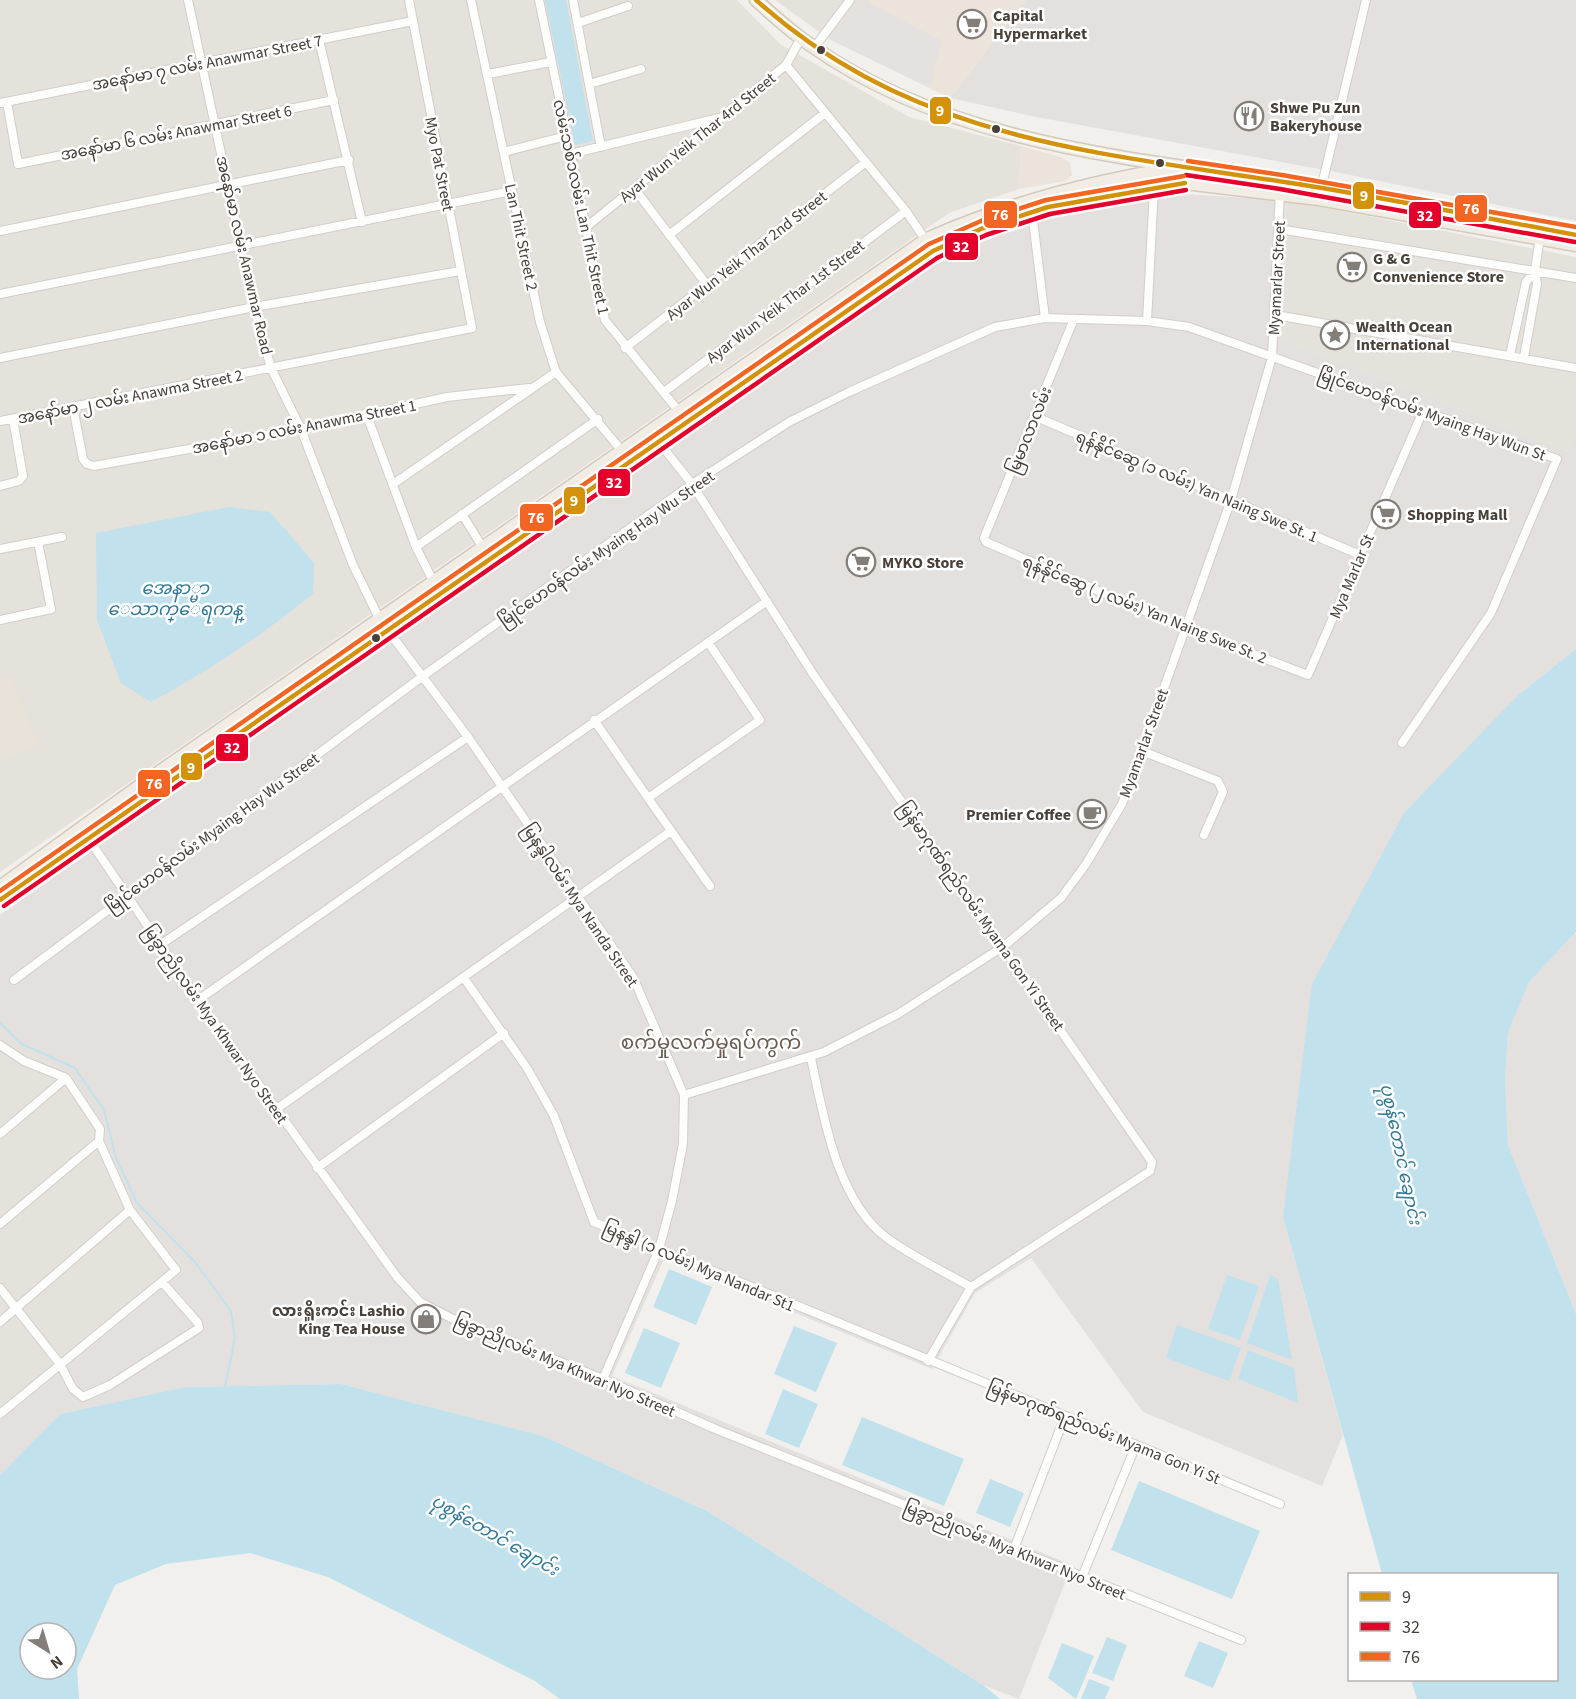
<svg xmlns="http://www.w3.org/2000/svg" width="1576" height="1699" font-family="'Source Sans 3','Noto Sans Myanmar',sans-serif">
<rect width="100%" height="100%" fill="#f2f0ed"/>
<path fill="#e5e1db" d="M 0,0 L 737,0 L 780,44 L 909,117 L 1021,146 L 1019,189 L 949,213 L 0,872 Z
M 775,0 L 860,0 L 829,39 Z
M 1286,200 L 1576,257 L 1576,432 L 1568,451 L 1281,339 Z
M 0,1029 L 16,1046 L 70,1074 L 105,1128 L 106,1147 L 132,1204 L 185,1270 L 0,1421 Z"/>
<path fill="#ece3da" d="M 860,0 L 1026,0 L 950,98 L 829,39 Z
M 1021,146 L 1061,157 L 1070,163 L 1072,175 L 1065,181 L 1019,189 Z"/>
<path fill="#e4e0dd" d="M 1026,0 L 1576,0 L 1576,221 L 1330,171 L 1031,116 L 950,98 Z
M 1181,194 L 1286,200 L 1281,339 L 1568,451 L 1576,432 L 1576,649 L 1517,696 L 1283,1217 L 1343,1435 L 1322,1486 L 1143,1412 L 1031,1258 L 975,1293 L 932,1369 L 664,1259 L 612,1376 L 1072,1565 L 1019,1699 L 983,1685 L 709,1512 L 543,1436 L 341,1384 L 185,1387 L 60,1414 L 0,1475 L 0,1421 L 185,1270 L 132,1204 L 106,1147 L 105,1128 L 70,1074 L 16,1046 L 0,1029 L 0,915 L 929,268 L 1000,234 L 1081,209 Z
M 1575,933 L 1576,935 L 1576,1314 L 1508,1145 L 1505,1079 L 1508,1033 L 1529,982 Z"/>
<path fill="#e8e2d9" d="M 10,677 L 39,744 L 0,761 L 0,681 Z"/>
<path fill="#e4e1de" d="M 860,0 L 870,0 L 869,3 L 942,41 L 930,88 L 829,39 Z"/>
<path fill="#c1e1ec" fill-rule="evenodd" d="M 545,0 L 566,0 L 593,141 L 575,145 Z
M 229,507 L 270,512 L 314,563 L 313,594 C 259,637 212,669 151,702 L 121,683 L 97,620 L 96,533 Z
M 1576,649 L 1576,932 L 1529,982 L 1508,1033 L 1505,1079 L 1508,1145 L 1576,1314 L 1576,1699 L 1417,1699 L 1411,1680 L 1556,1680 L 1556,1574 L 1382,1574 L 1283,1217 L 1312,984 L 1404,813 L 1517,696 Z
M 669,1269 L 712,1287 L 696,1325 L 653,1307 Z
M 1227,1275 L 1259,1286 L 1240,1340 L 1208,1329 Z
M 1270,1275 L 1278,1279 L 1292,1360 L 1247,1343 Z
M 1177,1325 L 1241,1348 L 1229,1381 L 1166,1358 Z
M 794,1326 L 837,1343 L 816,1392 L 774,1374 Z
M 644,1328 L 680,1343 L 661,1388 L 625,1373 Z
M 1248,1350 L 1294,1368 L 1298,1403 L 1238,1379 Z
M 341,1384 L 543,1436 L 709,1512 L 983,1685 L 1000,1699 L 560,1699 L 535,1681 L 328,1577 L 250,1553 L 166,1564 L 115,1585 L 77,1669 L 79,1699 L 0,1699 L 0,1475 L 60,1414 L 185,1387 ZM 30,1633 L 66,1633 L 66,1669 L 30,1669 Z
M 783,1389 L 818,1404 L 799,1448 L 765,1434 Z
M 862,1417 L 964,1459 L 944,1506 L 842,1465 Z
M 990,1479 L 1024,1493 L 1010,1527 L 976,1513 Z
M 1139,1481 L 1260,1531 L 1232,1599 L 1111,1550 Z
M 1107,1637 L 1127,1645 L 1113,1681 L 1092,1673 Z
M 1199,1641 L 1228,1653 L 1213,1688 L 1184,1676 Z
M 1062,1643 L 1094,1656 L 1076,1699 L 1048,1678 Z
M 1089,1679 L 1110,1687 L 1105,1699 L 1081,1699 Z"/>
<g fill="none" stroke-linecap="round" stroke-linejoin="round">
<path stroke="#c1e1ec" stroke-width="2" d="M 0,1023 L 20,1043 L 75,1068 L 104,1110 L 116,1158 L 137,1203 L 195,1262 L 231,1311 L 235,1338 L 225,1387"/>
<g stroke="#d0cecb" stroke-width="10">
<path id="street" d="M 188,0 L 254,307 L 271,368 L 301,429 L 353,565 L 380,620 L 468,737 L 633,977 L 684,1095 L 683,1144 L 672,1201 L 659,1249 L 603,1379
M 471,0 L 540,322 L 556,372 L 622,451
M 539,0 L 605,320 L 681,414
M 573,0 L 601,147
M 578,23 L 628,6
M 319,40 L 362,222
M 814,48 L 850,0
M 786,65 L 906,211 L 933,251
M 488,74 L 551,62
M 589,84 L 641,69
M 7,102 L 18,164 L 334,100
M 0,103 L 413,21
M 504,152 L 566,136
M 570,154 L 719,118
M 634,188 L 707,285
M 1321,189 L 1366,0
M 1032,212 L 1045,318
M 585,228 L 786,65 L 801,38
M 1279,229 L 1576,278
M 0,231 L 349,160
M 669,235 L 825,113
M 0,294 L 512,191
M 1276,315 L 1576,368
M 1074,319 L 984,538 L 986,542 L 1184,628 L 1308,675 L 1423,411
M 1147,321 L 1154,188
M 625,348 L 866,162
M 1510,355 L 1526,282 L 1535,271
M 1524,357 L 1537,284 L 1535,271 L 1540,236
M 0,358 L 254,307 L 460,271
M 664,392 L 906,211
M 73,407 L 83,459 L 87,464 L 94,466 L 301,429 L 447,397 L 529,388
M 366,413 L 416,547 L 434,583
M 1034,416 L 1360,555
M 0,421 L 472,328 L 409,0
M 650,431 L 692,484 L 813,674 L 1152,1162 L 1150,1171 L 971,1287 L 928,1361
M 393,484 L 556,372
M 0,486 L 19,481 L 23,476 L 13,419
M 462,514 L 483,548
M 416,547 L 598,419
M 0,549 L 62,537
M 0,620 L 51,609 L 38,542
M 594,720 L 648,798 L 760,720 L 708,642
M 1142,751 L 1218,781 L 1223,792 L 1204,835
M 648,798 L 710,886
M 88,838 L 198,1000 L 397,1277 L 420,1302 L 453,1319 L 603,1379 L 713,1428 L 1241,1640
M 160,945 L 468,737
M 464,978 L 527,1068 L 554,1116 L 594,1222 L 1280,1504
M 14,980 L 423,676 L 692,484 L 789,422 L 849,392 L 995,327 L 1045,318 L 1147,321 L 1189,327 L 1557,459 L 1491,613 L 1402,743
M 198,1000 L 767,601
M 0,1045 L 24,1061 L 66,1078 L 100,1129 L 99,1141 L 130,1210 L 176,1270 L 0,1414
M 811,1058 C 823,1114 837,1202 887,1238 C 913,1257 943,1271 971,1287
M 684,1095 L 824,1052 L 898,1014 L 1004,946 L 1061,898 L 1086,864 L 1122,804 L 1132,778 L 1231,500 L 1272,357 L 1280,191
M 275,1110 L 671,831
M 0,1134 L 66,1078
M 317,1168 L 504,1033
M 0,1224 L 99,1141
M 0,1288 L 60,1364 L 73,1389 L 83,1397 L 110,1385 L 199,1328 L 198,1323 L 162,1282
M 0,1322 L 130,1210
M 1014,1549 L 1065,1416
M 1082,1577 L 1136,1445"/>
</g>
<g stroke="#d3c9bc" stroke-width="15">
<path id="primary" d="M 756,0 C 774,16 792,33 812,46 C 944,140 1118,157 1273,180 C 1374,195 1476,216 1576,235
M 0,887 L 142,784 L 927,239 C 1008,203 1093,181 1181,167
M 0,900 L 832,320 L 933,251 L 983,228 L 1048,207 L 1185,183 L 1319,199 L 1576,245"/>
</g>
<use href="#street" stroke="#fdfdfc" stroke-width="8"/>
<use href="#primary" stroke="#f1ede5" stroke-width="12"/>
<g stroke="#fff" stroke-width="9">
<path id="bus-1" d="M 756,0 C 912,140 1093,152 1291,183 C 1386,198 1481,217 1576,235
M 0,900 L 933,251 L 983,228 L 1048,207 L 1185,183"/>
</g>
<g stroke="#fff" stroke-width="9">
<path id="bus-2" d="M 1186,175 L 1280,189 L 1575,242
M 4,906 L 937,258 L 986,235 L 1050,214 L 1186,190"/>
</g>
<g stroke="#fff" stroke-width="9">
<path id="bus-3" d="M 1188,161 L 1282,175 L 1576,227
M 0,891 L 929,244 L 981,221 L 1046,200 L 1184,176"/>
</g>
<use href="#bus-1" stroke="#d4920b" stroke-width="4.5"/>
<use href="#bus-2" stroke="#e4002b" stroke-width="4.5"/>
<use href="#bus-3" stroke="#f26522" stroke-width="4.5"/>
</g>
<defs>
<g id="supermarket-ring" transform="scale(1.5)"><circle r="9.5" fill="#fff" stroke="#847e78" stroke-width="1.5"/><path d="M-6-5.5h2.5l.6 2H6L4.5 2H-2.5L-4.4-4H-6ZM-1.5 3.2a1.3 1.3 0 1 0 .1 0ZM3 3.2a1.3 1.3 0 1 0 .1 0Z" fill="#847e78"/></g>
<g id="restaurant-ring" transform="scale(1.5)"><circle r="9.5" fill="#fff" stroke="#847e78" stroke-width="1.5"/><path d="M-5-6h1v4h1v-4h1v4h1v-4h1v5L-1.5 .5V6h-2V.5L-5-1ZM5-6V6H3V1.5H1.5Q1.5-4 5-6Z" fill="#847e78"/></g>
<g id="sight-ring" transform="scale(1.5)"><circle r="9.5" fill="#fff" stroke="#847e78" stroke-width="1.5"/><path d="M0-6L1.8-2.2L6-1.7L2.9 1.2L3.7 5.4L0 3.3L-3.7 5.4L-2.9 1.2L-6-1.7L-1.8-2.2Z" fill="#847e78"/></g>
<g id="cafe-ring" transform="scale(1.5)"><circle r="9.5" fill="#fff" stroke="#847e78" stroke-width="1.5"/><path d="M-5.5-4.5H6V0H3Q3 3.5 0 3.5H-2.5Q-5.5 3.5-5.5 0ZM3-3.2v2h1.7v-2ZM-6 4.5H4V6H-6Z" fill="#847e78"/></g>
<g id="shop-ring" transform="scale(1.5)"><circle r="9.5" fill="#fff" stroke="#847e78" stroke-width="1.5"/><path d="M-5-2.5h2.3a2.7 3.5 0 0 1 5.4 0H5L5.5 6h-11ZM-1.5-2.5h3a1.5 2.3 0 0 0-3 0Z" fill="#847e78"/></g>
</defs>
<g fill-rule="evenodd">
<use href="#supermarket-ring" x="972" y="24"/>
<use href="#restaurant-ring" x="1249" y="116"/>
<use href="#supermarket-ring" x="1352" y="267"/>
<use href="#sight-ring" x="1335" y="335"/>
<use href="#supermarket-ring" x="1386" y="514"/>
<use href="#supermarket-ring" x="861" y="562"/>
<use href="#cafe-ring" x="1092" y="814"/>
<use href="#shop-ring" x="426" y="1319"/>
</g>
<g fill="#484039" stroke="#fff" stroke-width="2">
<circle cx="821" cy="50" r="5"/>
<circle cx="996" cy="129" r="5"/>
<circle cx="1160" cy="163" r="5"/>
<circle cx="376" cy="638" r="5"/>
</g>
<g text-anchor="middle" stroke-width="5" stroke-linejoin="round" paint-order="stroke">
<g font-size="16" font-weight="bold" fill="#484039" stroke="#fff" text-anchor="start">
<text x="993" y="21">Capital<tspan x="993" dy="18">Hypermarket</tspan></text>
<text x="1270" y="113">Shwe Pu Zun<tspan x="1270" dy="18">Bakeryhouse</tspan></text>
<text x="1373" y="264">G &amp; G<tspan x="1373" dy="18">Convenience Store</tspan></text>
<text x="1356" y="332">Wealth Ocean<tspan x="1356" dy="18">International</tspan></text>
<text x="1407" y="520">Shopping Mall</text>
<text x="882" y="568">MYKO Store</text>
<text x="1071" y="820" text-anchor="end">Premier Coffee</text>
<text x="405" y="1316" text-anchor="end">လားရှိုးကင်း Lashio<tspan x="405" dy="18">King Tea House</tspan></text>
</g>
<g font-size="16" fill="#484039" stroke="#fff">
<text transform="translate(207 62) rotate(-11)" y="6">အနော်မာ ၇ လမ်း Anawmar Street 7</text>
<text transform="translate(176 132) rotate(-11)" y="6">အနော်မာ ၆ လမ်း Anawmar Street 6</text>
<text transform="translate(697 137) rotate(-39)" y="6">Ayar Wun Yeik Thar 4rd Street</text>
<text transform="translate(440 164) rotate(79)" y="6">Myo Pat Street</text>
<text transform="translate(582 207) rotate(78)" y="6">လမ်းသစ်၁လမ်း Lan Thit Street 1</text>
<text transform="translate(522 237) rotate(78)" y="6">Lan Thit Street 2</text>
<text transform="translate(245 255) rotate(77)" y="6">အနော်မာ လမ်း Anawmar Road</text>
<text transform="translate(746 255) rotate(-38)" y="6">Ayar Wun Yeik Thar 2nd Street</text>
<text transform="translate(1276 278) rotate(-87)" y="6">Myamarlar Street</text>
<text transform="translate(785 301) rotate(-37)" y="6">Ayar Wun Yeik Thar 1st Street</text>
<text transform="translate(130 396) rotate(-11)" y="6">အနော်မာ ၂ လမ်း Anawma Street 2</text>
<text transform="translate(1432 414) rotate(20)" y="6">မြိုင်ဟေဝန်လမ်း Myaing Hay Wun St</text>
<text transform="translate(304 426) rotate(-11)" y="6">အနော်မာ ၁ လမ်း Anawma Street 1</text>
<text transform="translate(1029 430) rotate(-68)" y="6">မြမာလာလမ်း</text>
<text transform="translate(1197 486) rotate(23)" y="6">ရန်နိုင်ဆွေ (၁ လမ်း) Yan Naing Swe St. 1</text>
<text transform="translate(606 548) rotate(-35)" y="6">မြိုင်ဟေဝန်လမ်း Myaing Hay Wu Street</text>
<text transform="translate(1351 576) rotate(-67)" y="6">Mya Marlar St</text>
<text transform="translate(1145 609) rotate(22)" y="6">ရန်နိုင်ဆွေ (၂ လမ်း) Yan Naing Swe St. 2</text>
<text transform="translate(1143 743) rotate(-70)" y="6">Myamarlar Street</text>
<text transform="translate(212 832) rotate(-36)" y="6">မြိုင်ဟေဝန်လမ်း Myaing Hay Wu Street</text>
<text transform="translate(581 905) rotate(56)" y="6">မြနန္ဒါလမ်း Mya Nanda Street</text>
<text transform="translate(982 916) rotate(55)" y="6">မြန်မာဂုဏ်ရည်လမ်း Myama Gon Yi Street</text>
<text transform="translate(216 1024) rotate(55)" y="6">မြခွာညိုလမ်း Mya Khwar Nyo Street</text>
<text transform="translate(699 1266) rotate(23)" y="6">မြနန္ဒါ (၁ လမ်း) Mya Nandar St1</text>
<text transform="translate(565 1365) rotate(23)" y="6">မြခွာညိုလမ်း Mya Khwar Nyo Street</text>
<text transform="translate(1104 1432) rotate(22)" y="6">မြန်မာဂုဏ်ရည်လမ်း Myama Gon Yi St</text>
<text transform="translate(1015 1550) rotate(22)" y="6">မြခွာညိုလမ်း Mya Khwar Nyo Street</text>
</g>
<g font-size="18" font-style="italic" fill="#337996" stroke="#fff">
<text x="175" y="594">အေနာ္မာ<tspan x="175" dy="21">ေသာက္ေရကန္</tspan></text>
<text transform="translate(1401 1154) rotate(78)" y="6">ပုစွန်တောင် ချောင်း</text>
<text transform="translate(495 1535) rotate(30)" y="6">ပုစွန်တောင် ချောင်း</text>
</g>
<g font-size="20" fill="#6a5d51" stroke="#fff">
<text x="711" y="1049">စက်မှုလက်မှုရပ်ကွက်</text>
</g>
</g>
<g stroke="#fff" stroke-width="2">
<rect x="929" y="96" width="23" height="29" rx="6" fill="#d4920b"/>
<rect x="1352" y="181" width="23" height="29" rx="6" fill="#d4920b"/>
<rect x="1454" y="194" width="34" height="29" rx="6" fill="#f26522"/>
<rect x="983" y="200" width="35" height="29" rx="6" fill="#f26522"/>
<rect x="1408" y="201" width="34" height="28" rx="6" fill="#e4002b"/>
<rect x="944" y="232" width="35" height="29" rx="6" fill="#e4002b"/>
<rect x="597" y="468" width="34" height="29" rx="6" fill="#e4002b"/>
<rect x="563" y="486" width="23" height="29" rx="6" fill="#d4920b"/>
<rect x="519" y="503" width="35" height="29" rx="6" fill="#f26522"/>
<rect x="215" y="733" width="34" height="29" rx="6" fill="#e4002b"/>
<rect x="180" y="752" width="23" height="29" rx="6" fill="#d4920b"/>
<rect x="137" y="769" width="34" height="29" rx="6" fill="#f26522"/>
</g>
<g font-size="16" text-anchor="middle" font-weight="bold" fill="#fff">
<text x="940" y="116">9</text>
<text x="1364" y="201">9</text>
<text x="1471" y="214">76</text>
<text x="1000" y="220">76</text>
<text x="1425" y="221">32</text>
<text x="961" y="252">32</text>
<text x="614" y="488">32</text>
<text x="574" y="506">9</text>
<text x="536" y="523">76</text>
<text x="232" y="753">32</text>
<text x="191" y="773">9</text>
<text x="154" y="789">76</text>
</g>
<rect x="1348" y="1573" width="210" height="108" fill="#ffffff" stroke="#b6b3b0" stroke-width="1.5"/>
<rect x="1360" y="1592" width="30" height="9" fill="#d4920b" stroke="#b6b3b0" stroke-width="1.5"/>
<text x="1402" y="1603" font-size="18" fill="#484039">9</text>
<rect x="1360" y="1622" width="30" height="9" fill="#e4002b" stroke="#b6b3b0" stroke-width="1.5"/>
<text x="1402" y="1633" font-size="18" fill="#484039">32</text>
<rect x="1360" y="1652" width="30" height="9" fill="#f26522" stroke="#b6b3b0" stroke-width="1.5"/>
<text x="1402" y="1663" font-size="18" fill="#484039">76</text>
<g transform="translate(48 1651) rotate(143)"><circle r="28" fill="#ffffff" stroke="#b6b3b0" stroke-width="1.5"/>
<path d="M0-4.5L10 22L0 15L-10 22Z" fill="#847e78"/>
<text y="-9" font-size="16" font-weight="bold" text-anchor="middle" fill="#484039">N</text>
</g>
</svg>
